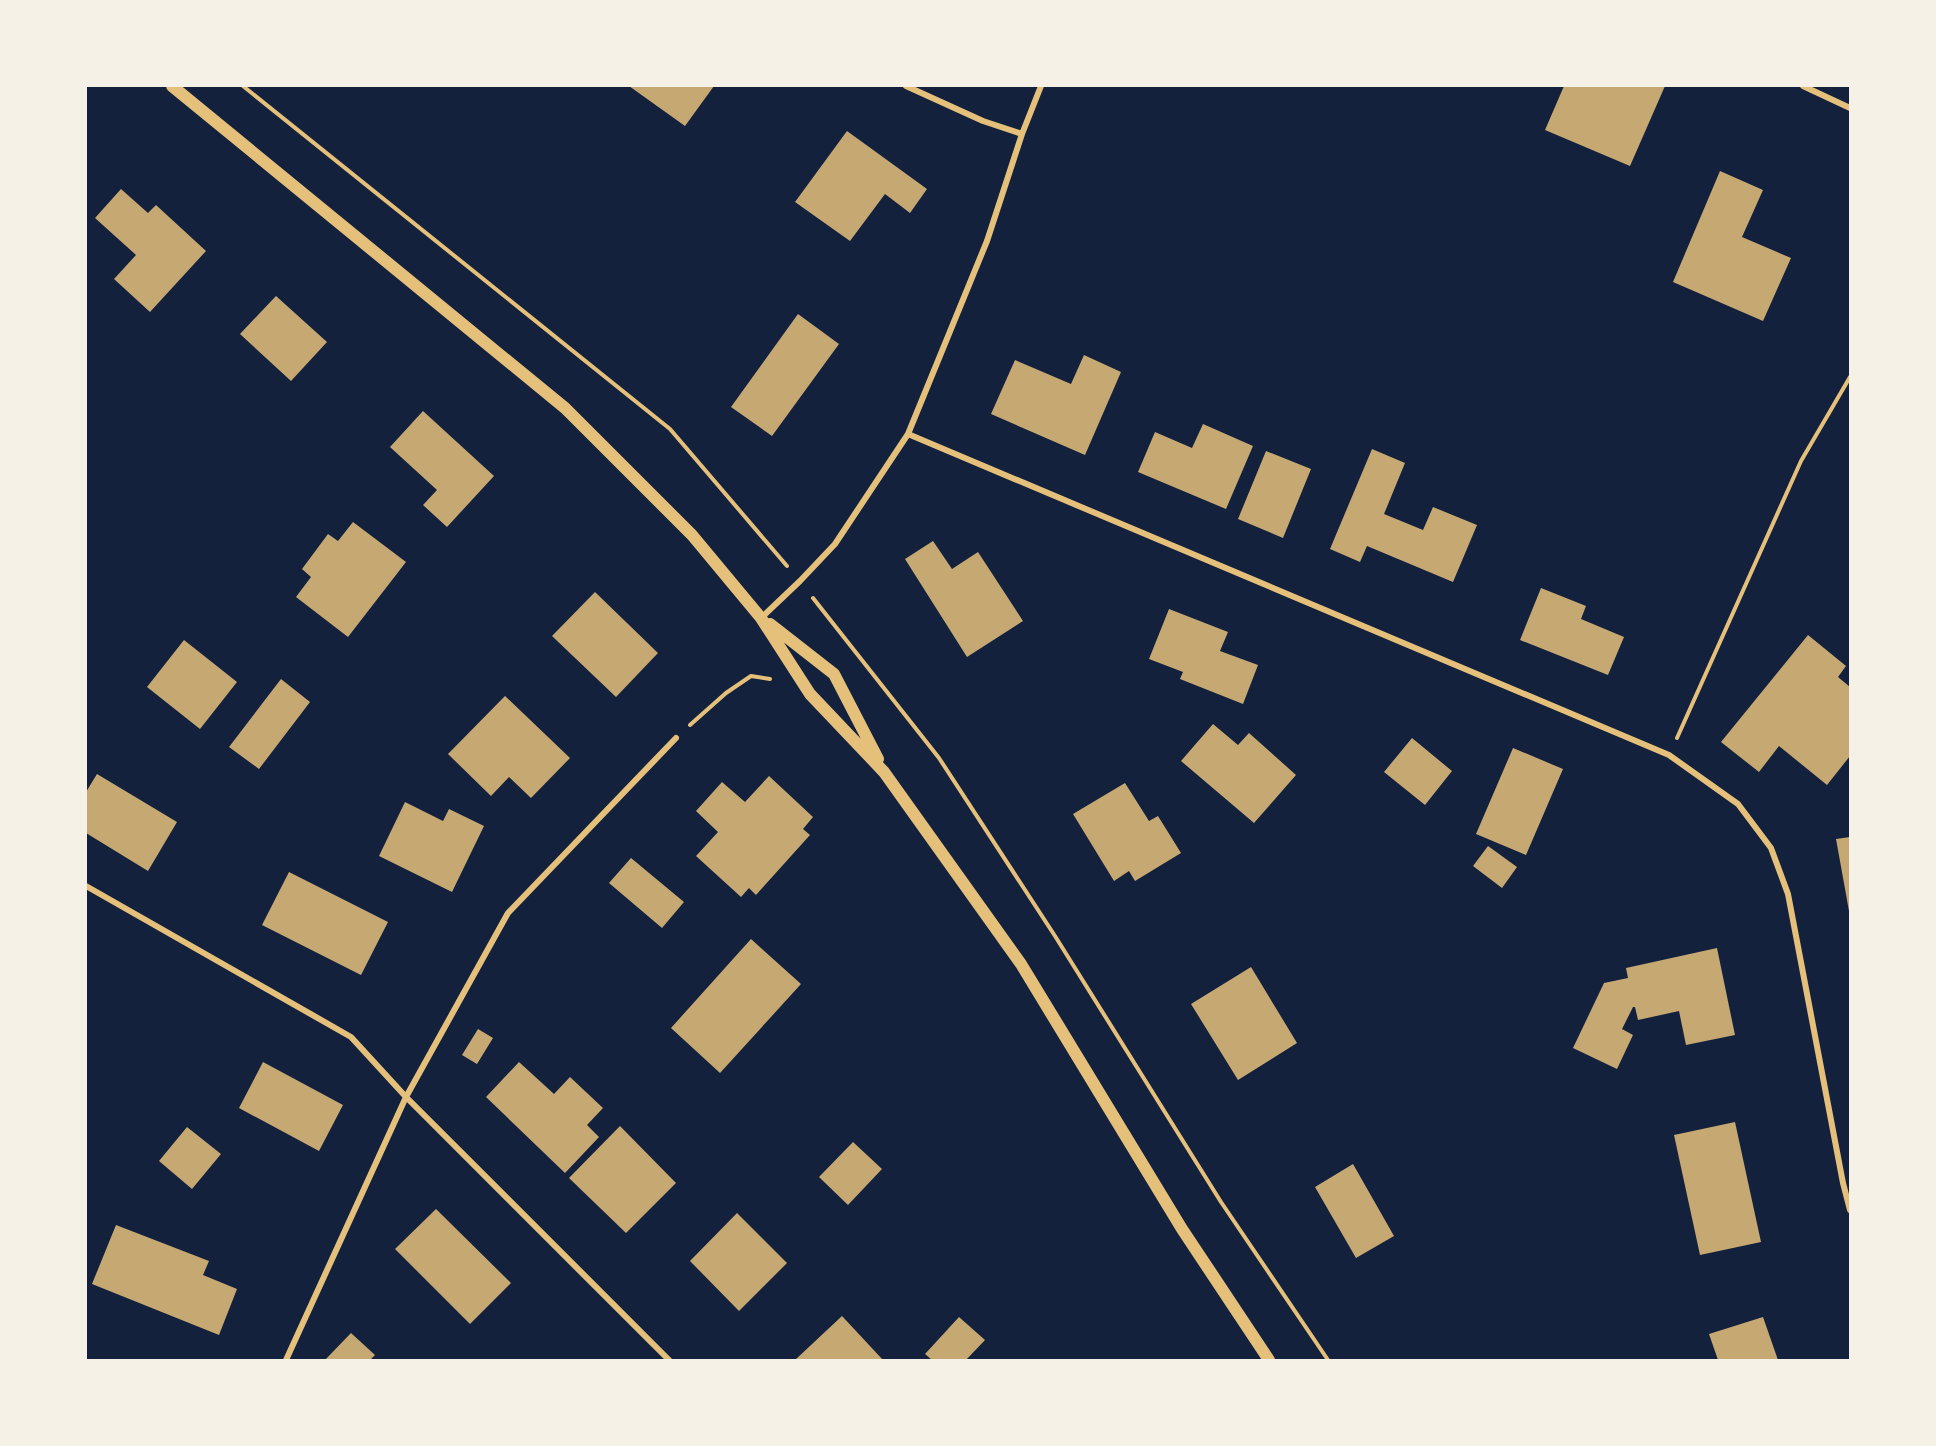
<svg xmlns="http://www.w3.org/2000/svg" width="1936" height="1446" font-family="Georgia,serif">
<rect width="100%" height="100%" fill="#14213d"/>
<path fill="#c6a872" d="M 629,86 L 714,86 L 685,126 Z
M 1564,86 L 1665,86 L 1630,166 L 1545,130 Z
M 847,131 L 927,189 L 910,213 L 885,194 L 850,241 L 795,202 Z
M 1720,171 L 1763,190 L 1742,237 L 1791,258 L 1763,321 L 1673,282 Z
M 121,189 L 148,213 L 156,205 L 206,251 L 150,312 L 114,279 L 136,255 L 95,218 Z
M 276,296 L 327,342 L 291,381 L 240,334 Z
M 798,314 L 839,344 L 772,436 L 731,407 Z
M 1084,355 L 1121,372 L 1085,455 L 991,414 L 1015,360 L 1071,384 Z
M 423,411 L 494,476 L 447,527 L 423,505 L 437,490 L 390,447 Z
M 1203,424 L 1253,446 L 1226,509 L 1138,472 L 1155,432 L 1192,448 Z
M 1372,449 L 1405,463 L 1384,514 L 1423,530 L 1433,507 L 1477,525 L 1453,582 L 1367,546 L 1360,562 L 1330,549 Z
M 1266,451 L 1311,469 L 1283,538 L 1238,519 Z
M 353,522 L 406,562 L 348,637 L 296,597 L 311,577 L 302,569 L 328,534 L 338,541 Z
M 933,541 L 952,569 L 978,552 L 1023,621 L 967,657 L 905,559 Z
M 1541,588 L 1586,606 L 1581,619 L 1624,637 L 1608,675 L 1520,640 Z
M 595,592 L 658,653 L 616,697 L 552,636 Z
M 1169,609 L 1228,632 L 1220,651 L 1258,665 L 1243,704 L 1180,679 L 1183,672 L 1149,659 Z
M 1808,635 L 1846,666 L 1838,677 L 1850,687 L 1850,756 L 1827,785 L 1779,746 L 1759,772 L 1721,742 Z
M 184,640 L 237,682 L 200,729 L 147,687 Z
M 281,679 L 310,702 L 259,769 L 229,747 Z
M 505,696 L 570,758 L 531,798 L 509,777 L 491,796 L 448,754 Z
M 1213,724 L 1238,745 L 1249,733 L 1296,775 L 1254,823 L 1181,761 Z
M 1412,738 L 1452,771 L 1425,805 L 1384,772 Z
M 1513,748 L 1563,769 L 1526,855 L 1476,834 Z
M 97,774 L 177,822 L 148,871 L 86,833 L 86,792 Z
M 769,776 L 813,817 L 803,829 L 810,835 L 756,895 L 749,888 L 741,897 L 696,856 L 718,832 L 696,811 L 722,782 L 745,802 Z
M 1125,783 L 1149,821 L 1158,816 L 1181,853 L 1135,881 L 1129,871 L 1114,881 L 1073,814 Z
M 405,802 L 443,821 L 449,809 L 484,826 L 452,892 L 379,856 Z
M 1850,837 L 1850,911 L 1849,911 L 1836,839 Z
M 1488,846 L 1517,867 L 1502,888 L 1473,866 Z
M 631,858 L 684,902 L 662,928 L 609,883 Z
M 289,872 L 388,922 L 361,975 L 262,925 Z
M 751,939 L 801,984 L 720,1073 L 671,1028 Z
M 1717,948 L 1735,1035 L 1686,1045 L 1679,1011 L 1638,1020 L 1635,1007 L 1633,1007 L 1622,1029 L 1633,1035 L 1617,1069 L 1573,1048 L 1604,983 L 1628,978 L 1626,968 Z
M 1251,967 L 1297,1043 L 1238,1080 L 1191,1004 Z
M 478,1029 L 493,1038 L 477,1064 L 462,1055 Z
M 263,1062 L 343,1105 L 319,1151 L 239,1108 Z
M 519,1062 L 554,1094 L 570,1077 L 603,1108 L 587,1125 L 599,1137 L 565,1173 L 486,1097 Z
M 1735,1122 L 1761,1242 L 1700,1255 L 1674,1135 Z
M 620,1126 L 676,1183 L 626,1233 L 569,1178 Z
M 187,1127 L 221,1154 L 192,1189 L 159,1161 Z
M 853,1142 L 882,1169 L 848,1205 L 819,1177 Z
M 1353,1164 L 1394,1236 L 1356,1258 L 1315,1187 Z
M 436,1209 L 511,1283 L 470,1324 L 395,1249 Z
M 737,1213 L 787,1263 L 739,1311 L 690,1261 Z
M 116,1225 L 209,1261 L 203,1275 L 237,1289 L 219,1335 L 92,1284 Z
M 842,1316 L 883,1360 L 795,1360 Z
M 959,1317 L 985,1340 L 966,1360 L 932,1360 L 925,1354 Z
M 1763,1317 L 1778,1360 L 1718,1360 L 1709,1334 Z
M 351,1333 L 375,1355 L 370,1360 L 325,1360 Z"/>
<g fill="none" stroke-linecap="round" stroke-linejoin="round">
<path stroke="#e5c07b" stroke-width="4" d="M 243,86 L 670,429 L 787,566
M 813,598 L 939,758 L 1055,936 L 1221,1202 L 1328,1360
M 690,725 L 726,693 L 751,676 L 770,679
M 1677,738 L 1801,461 L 1850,377"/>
<path stroke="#e5c07b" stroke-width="6" d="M 906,86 L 983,121 L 1022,134
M 1803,86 L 1850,108
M 908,434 L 1669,755 L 1738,804 L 1771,848 L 1788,894 L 1843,1183 L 1850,1210
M 761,618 L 800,581 L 835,544 L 908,434 L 987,241 L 1022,134 L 1041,86
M 86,886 L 351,1037 L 406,1097 L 669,1360
M 286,1360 L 406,1097 L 508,913 L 676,738"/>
<path stroke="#e5c07b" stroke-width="12" d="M 172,86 L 565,408 L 692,535 L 761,618 L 810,694 L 884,772 L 1021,964 L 1182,1229 L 1269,1360
M 770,624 L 834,674 L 878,759"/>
</g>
<rect width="1936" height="1446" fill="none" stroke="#f6f1e7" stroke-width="174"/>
</svg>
